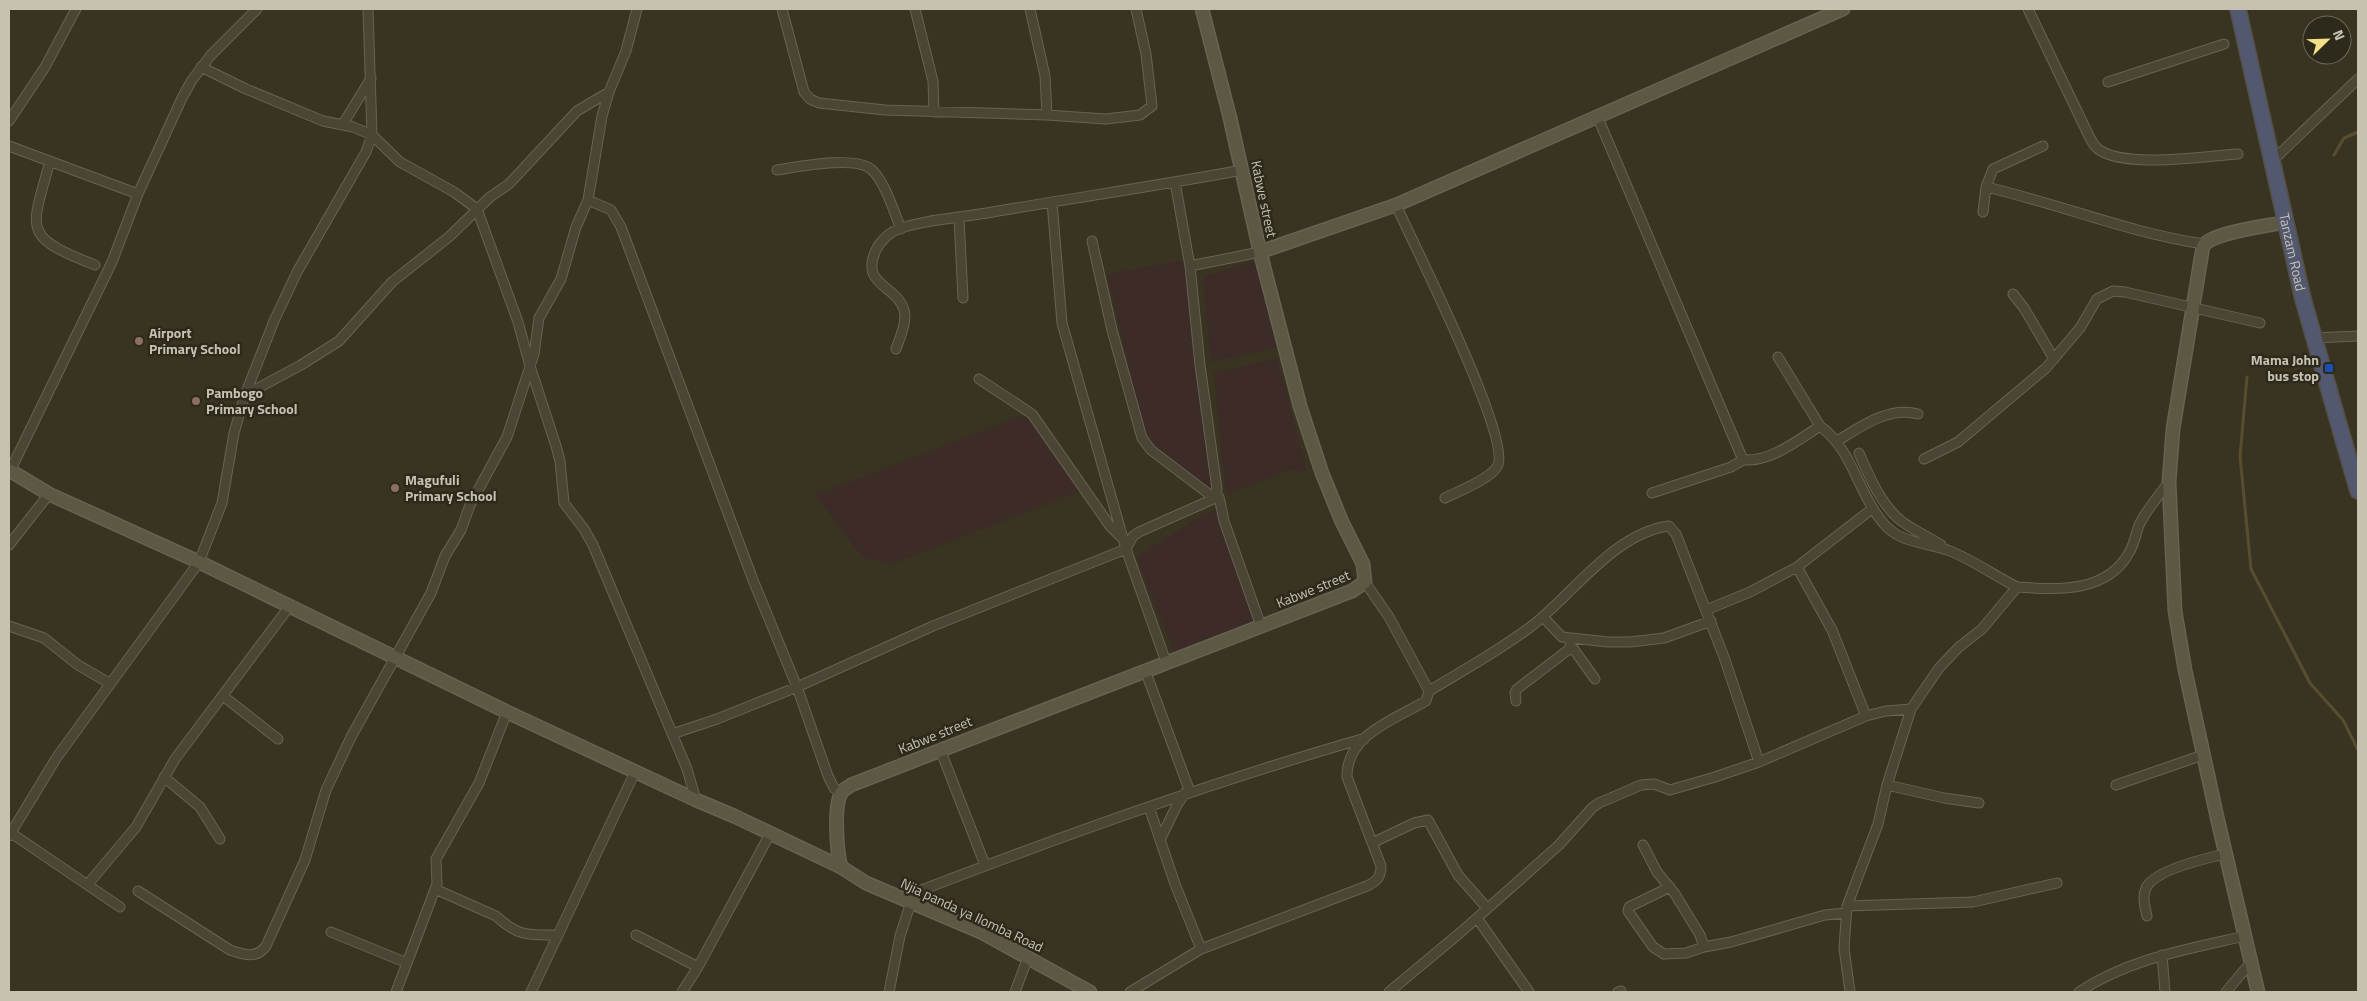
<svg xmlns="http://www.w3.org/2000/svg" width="2367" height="1001" font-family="'Titillium Web',sans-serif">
<rect width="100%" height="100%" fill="#393422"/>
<path fill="#3c2b26" d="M 1186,260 L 1212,492 L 1148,448 L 1107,274 Z
M 1258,260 L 1277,347 L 1211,362 L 1203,277 Z
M 1277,358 L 1307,471 L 1290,470 L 1226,494 L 1214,373 Z
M 1028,414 L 1085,489 L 891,564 L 862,557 L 816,495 Z
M 1220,508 L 1264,616 L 1174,652 L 1136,557 L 1200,517 Z"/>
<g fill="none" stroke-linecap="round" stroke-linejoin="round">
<path stroke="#574e2e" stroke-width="3" d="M 2334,155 L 2344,138 L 2358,132
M 2247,377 L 2240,456 L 2251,569 L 2310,683 L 2343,720 L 2358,750"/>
<g stroke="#676353" stroke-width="11">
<path id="street" d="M 782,9 L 804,92 L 810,99 L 819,103 L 885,110 L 1047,115 L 1106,119 L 1140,115 L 1152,106 L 1146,54 L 1136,9
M 915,9 L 933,81 L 934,112
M 1030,9 L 1045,76 L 1047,115
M 2028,9 L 2089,136 C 2091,140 2094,146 2098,149 C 2125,169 2205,156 2238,154
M 201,67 L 246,89 L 323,121 L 353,127 L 372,135 L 400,162 L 454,192 L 477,209 L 518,322 L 530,366 L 556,446 L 560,461 L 564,503 L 584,529 L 593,545 L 687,769 L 696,800
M 2108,82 L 2224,44
M 1598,118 L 1743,460 C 1771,462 1798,440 1820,426 C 1853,450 1858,494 1884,524 C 1901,544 1927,542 1950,551 C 1973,560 1995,576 2017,587
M 9,121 L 45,67 L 76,9
M 343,124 L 371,78
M 9,146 L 138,194
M 50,161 C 31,231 21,236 95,265
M 2271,162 L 2358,79
M 777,170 C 797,167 857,155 872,170 C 885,182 894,212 901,229
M 1986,187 C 2060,204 2129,233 2204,244
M 588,200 L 611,210 L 621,227 L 753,580 L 797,687 L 828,776 L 834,788 L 841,793
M 1396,205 C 1414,245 1510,435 1498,465 C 1493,478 1457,492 1445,498
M 1983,212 L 1986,187 L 1993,169 L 2043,146
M 959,218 L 963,298
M 1092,241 L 1112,330 L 1142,438 L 1151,450 L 1214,498
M 1190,266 L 1260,252
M 2013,294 L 2024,308 L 2054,359
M 2314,338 L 2358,336
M 896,349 C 900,338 905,327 905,316 C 903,285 858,288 876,250 C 879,243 887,235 894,231 C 914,221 964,217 987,213 C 1072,198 1157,186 1242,170
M 1778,357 L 1820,426
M 979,379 L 1032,414 L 1110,526 L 1121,537
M 245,395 L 301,365 L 339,341 L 392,282 L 450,236 L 490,197 L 509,184 L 577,111 L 609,92
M 1837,441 C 1862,426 1889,406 1918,414
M 1859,453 C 1869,476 1880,503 1900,520 C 1913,530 1927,536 1941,545
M 1924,459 L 1958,442 L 2046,368 L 2080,328 L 2097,299 L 2113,291 L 2125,292 L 2260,323
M 10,471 L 112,262 L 138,194 L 182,98 L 192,80 L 211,55 L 257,9
M 1652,493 L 1731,467 L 1743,460
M 1219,497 L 1224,521 L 1261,626
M 9,545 L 49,494
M 1797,567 L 1832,630 L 1866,716
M 1706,610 L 1750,592 L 1797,567 L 1872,509
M 1543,617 L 1562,637 L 1608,642 L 1630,642 L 1664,638 L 1711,621
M 9,626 L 44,638 L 78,665 L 109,683
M 1570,644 L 1595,679
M 1166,662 L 1126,549 L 1133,536 L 1139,532 L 1211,500 L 1214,498 L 1217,489 L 1200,365 L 1190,266 L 1175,182
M 1145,670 L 1190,792
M 1429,691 C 1462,671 1497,652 1529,628 C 1571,597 1613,533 1669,526 L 1676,534 L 1724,657 L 1759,762
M 223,696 L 278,739
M 1516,701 L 1515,693 L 1517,689 L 1572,647
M 672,734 L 717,719 L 797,687 L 933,626 L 1126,549 L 1062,323 L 1052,202
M 940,749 L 985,865
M 164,777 L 200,807 L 220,839
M 1887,785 L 1944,798 L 1979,803
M 2116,785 L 2203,755
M 1149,807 L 1175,884 L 1201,949
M 11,833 L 120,907
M 9,836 L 57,757 L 199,562 L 222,503 L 234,433 L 245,395 L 274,321 L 297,272 L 366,152 L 372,135 L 368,9
M 1160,840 L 1177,805 L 1185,793
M 1372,843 L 1414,823 L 1428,820 L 1458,875 L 1487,908
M 1643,845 L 1657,872 L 1675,894 L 1700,935 L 1704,947
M 88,884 L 136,827 L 175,759 L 289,607
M 1670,887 L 1629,907 L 1628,911 L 1653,947 L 1664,954 L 1686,953 L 1704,947 L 1731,942 L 1825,915 L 1846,913
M 435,889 L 496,916 C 519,937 528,935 558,935
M 138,891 L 230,950 C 244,955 257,959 266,946 L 305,860 L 326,790 L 351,737 L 431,593 L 445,556 L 461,530 L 470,505 L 507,437 L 534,354 L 539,318 L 561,279 L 576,227 L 588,200 L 602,116 L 609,92 L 626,51 L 637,9
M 901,898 C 1053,839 1205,784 1362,739
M 1847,906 L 1973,902 L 2057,883
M 2147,916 C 2145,907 2142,897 2146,888 C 2154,870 2207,858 2225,854
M 1477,918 L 1529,992
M 331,932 L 407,963
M 636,935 L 698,967
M 2162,955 L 2165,992
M 396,992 L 437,884 L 436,859 L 479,783 L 507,712
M 531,992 L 635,772
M 682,992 L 698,967 L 770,834
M 889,992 L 900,936 L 911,902
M 1015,992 L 1028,957
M 1130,992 L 1201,949 L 1367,886 C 1377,881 1381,877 1381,866 L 1347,777 C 1346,735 1395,719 1426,701 L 1429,691 L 1389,617 L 1365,582
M 1389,992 L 1461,932 L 1559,845 L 1592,808 L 1599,803 L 1641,785 L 1654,784 L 1670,790 L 1715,777 L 1759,762 L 1866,716 L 1886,711 L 1911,709
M 1618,992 L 1621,991
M 1850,992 L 1844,948 L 1847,906 L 1878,824 L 1887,785 L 1911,709 L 1939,668 L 1959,647 L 1982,629 L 2017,587 C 2059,590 2108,593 2130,551 C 2135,542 2136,532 2140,523 C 2148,508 2159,495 2169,482
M 2079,992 C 2128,959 2188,949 2245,936
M 2226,992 L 2251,962"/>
</g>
<g stroke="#676353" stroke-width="15">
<path id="secondary" d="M 1260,252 L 1396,205 L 1843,9
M 9,470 L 49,494 L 199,562 L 507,712 L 696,800 L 734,816 L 841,867 L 866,883 L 981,932 L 1090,992
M 841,867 C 837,853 833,804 842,792 C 844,789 849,787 851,785 L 1352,591 L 1365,582 L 1363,564 L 1342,522 L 1322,473 L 1300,406 L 1260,252 L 1230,118 L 1202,9
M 2258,992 L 2217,817 L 2185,670 L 2175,611 L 2169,482 L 2173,429 L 2203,246 C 2213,232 2268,226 2286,222"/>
</g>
<g stroke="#545040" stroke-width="18">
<g id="highway">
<path id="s1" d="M 2238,9 L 2303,299 L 2358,491"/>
</g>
</g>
<use href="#street" stroke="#4a4535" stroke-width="9"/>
<use href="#secondary" stroke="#5c5843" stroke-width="12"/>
<use href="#highway" stroke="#52586f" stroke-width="15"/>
</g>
<g fill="#8d6e63" stroke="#2e2a1b" stroke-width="2">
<circle cx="139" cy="341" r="5"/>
<circle cx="196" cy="401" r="5"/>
<circle cx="395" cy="488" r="5"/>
</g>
<rect fill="#1a4fb4" stroke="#2e2a1b" stroke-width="2" x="2324" y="363" width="10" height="10" rx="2.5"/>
<g text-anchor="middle" stroke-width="5" stroke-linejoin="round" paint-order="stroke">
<g font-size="14" fill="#c6c1b0" stroke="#2e2a1b">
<text transform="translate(1264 199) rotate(78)" y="5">Kabwe street</text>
<text dy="5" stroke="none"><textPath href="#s1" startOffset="249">Tanzam Road</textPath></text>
<text transform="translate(1313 589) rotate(-22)" y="5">Kabwe street</text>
<text transform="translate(935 735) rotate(-22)" y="5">Kabwe street</text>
<text transform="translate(972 915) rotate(25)" y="5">Njia panda ya Ilomba Road</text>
</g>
<g font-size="14" font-weight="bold" fill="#c6c1b0" stroke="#2e2a1b" text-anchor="start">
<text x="149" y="338">Airport<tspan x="149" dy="16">Primary School</tspan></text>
<text x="2319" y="365" text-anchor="end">Mama John<tspan x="2319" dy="16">bus stop</tspan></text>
<text x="206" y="398">Pambogo<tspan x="206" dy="16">Primary School</tspan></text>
<text x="405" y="485">Magufuli<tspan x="405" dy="16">Primary School</tspan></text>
</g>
</g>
<rect width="2367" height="1001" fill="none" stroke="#c6c1b0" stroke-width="20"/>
<g transform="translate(2327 40) rotate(67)"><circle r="24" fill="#2e2a1b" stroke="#6b6657"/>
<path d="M0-4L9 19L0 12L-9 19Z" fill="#f6e085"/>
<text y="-8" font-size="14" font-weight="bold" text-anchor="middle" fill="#c6c1b0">N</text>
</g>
</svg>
